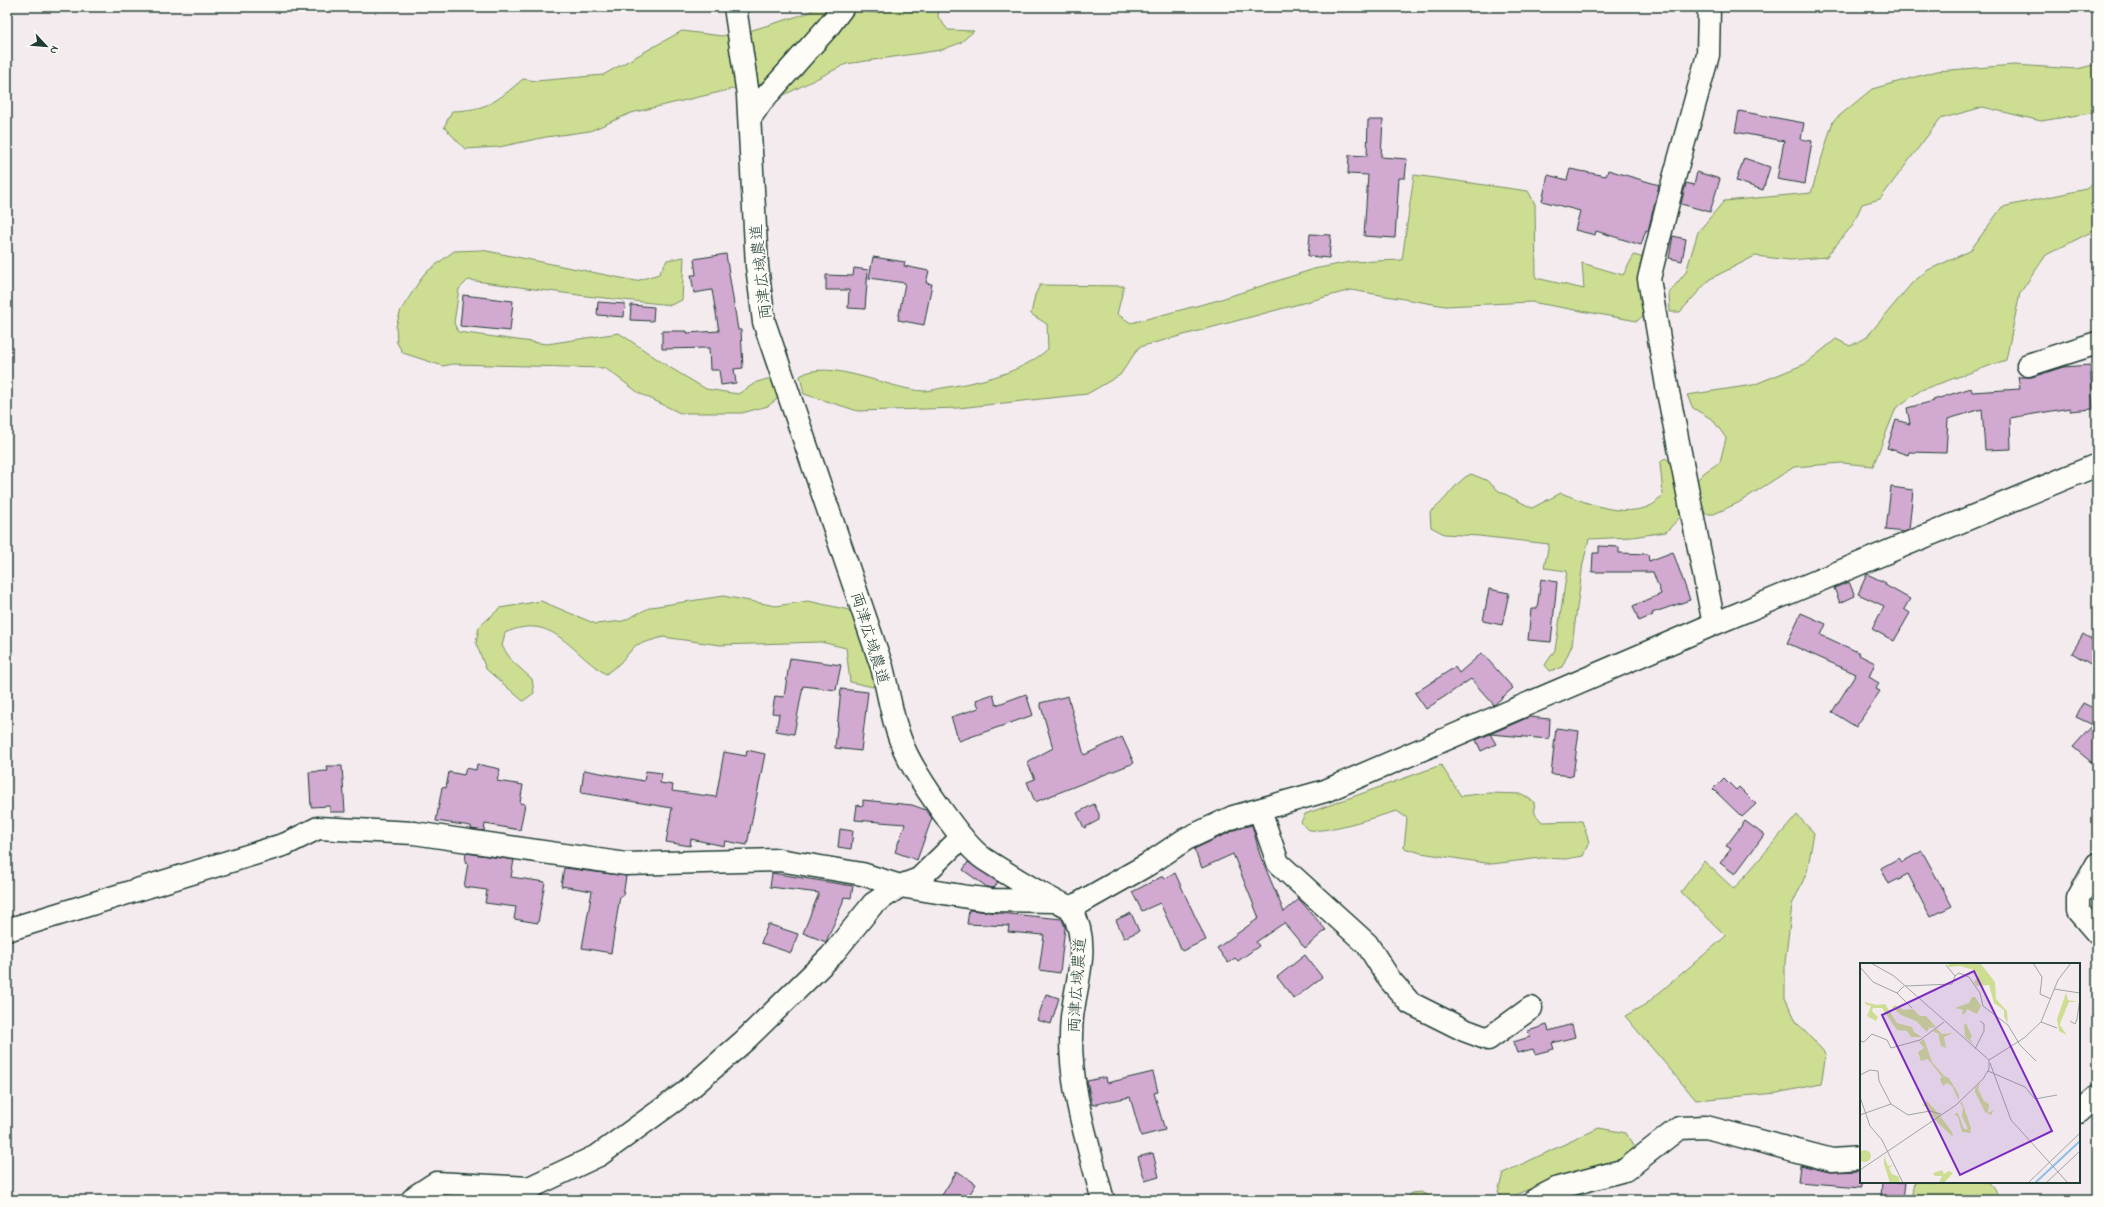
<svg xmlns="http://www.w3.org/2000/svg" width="2104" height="1207" font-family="'Indie Flower','Klee One',sans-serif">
<rect width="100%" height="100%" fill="#f4ebef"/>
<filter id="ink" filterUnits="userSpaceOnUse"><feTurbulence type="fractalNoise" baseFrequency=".025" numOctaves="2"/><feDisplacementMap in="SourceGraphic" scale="8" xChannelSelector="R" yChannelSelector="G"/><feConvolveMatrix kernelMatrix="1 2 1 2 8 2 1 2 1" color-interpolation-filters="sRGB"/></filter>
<g filter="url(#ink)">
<path fill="#cdde92" stroke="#768e63" d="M 816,7 L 849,7 L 859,11 L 877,13 L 891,7 L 939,7 L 938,17 L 948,30 L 974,31 L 960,43 L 941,50 L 846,64 L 778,98 L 755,98 L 754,84 L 631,113 L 590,131 L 546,137 L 499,147 L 465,149 L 444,127 L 452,111 C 488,110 497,101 523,79 L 536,81 L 603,75 L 682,31 L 722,36 L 749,31 L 808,13 Z
M 2097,64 L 2097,112 L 2041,121 L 1983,107 L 1940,119 L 1880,199 L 1862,204 L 1852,226 L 1826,257 L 1790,260 L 1755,256 L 1710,279 L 1680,312 L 1670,312 L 1669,293 L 1686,272 L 1698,232 L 1724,201 L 1811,193 L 1833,121 L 1872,89 L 1937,71 L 2014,65 L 2077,69 Z
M 1414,175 L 1528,191 L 1535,204 L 1536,278 L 1584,289 L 1582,263 L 1623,275 L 1634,255 L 1647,259 L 1644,315 L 1637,321 L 1531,302 L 1445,306 L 1351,290 L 1139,347 L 1120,375 L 1087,394 L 958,408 L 858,411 L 804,394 L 800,376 C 828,357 891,390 924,391 C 931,391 940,388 948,387 C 983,381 1021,373 1048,349 L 1047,324 L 1031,314 L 1035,295 L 1040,285 L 1124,286 L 1117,314 L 1131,323 L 1215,301 L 1314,269 L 1350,262 L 1402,260 Z
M 2097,181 L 2097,229 L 2046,255 L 2020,293 L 2006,360 L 1921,390 L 1896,408 L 1873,466 L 1842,463 L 1794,467 L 1738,503 L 1714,514 L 1705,514 L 1695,482 L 1705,472 L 1720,462 L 1726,438 L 1713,420 L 1693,408 L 1687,395 L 1753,385 L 1805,364 L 1836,339 L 1850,346 L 1866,338 L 1912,283 L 1928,270 L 1970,251 L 2002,207 L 2086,189 Z
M 482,250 L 636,281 L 659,274 L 667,260 L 684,257 L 682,300 L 671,305 L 586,296 L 468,280 L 459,289 L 454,323 L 458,332 L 547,344 L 619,333 L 669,367 L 706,389 L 738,394 L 757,382 L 771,378 L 779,387 L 781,396 L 768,406 L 742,413 L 680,413 L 639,393 L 605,368 L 453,364 L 443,366 L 403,353 L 397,343 L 396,326 L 401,310 L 424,274 L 454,251 Z
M 1665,458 L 1671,462 L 1685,512 L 1666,532 L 1632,537 L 1589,539 L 1583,563 L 1572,645 L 1562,667 L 1550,671 L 1545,665 L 1555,650 L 1567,571 L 1544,568 L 1549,544 L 1479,536 L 1444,534 L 1431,527 L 1430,512 C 1446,502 1456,480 1471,474 L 1486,480 L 1499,491 L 1532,508 L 1561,493 C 1587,503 1624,519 1652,505 C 1656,503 1660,498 1663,494 L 1660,463 Z
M 723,596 L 776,606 L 808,601 L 849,610 L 861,628 L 876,678 L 873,687 L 850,682 L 846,648 L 821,642 L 720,645 L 663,637 L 636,645 L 619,664 L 606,674 C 570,653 553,611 505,633 L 502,646 L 512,661 L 532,679 L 534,693 L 523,701 L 486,669 L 476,643 L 479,627 L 500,608 L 541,601 L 596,624 L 623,621 L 651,607 Z
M 1441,765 L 1461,796 L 1489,793 L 1522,794 L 1534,802 L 1535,814 L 1542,822 L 1582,821 L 1589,842 L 1583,856 L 1566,859 L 1541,858 L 1492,864 L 1421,853 L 1404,848 L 1407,818 L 1397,811 C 1381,815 1319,836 1307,829 C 1305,828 1303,824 1301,822 L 1305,814 Z
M 1797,815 L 1814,833 L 1807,872 L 1792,905 L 1785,963 L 1785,998 L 1797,1023 L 1826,1054 L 1821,1084 L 1777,1093 L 1696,1100 L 1625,1016 L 1646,1004 L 1726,936 L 1681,892 L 1704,861 L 1734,889 Z
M 1599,1128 L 1626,1133 L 1634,1148 L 1623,1160 L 1544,1183 L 1503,1200 L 1498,1192 L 1503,1173 Z
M 1915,1182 L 1990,1182 L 2001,1200 L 1912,1200 Z
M 1421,1192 L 1436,1200 L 1404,1200 L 1411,1193 Z"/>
<path fill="#d1a9d1" stroke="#1f3d34" d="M 1739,111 L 1804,123 L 1801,139 L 1812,141 L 1805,184 L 1777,179 L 1784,141 L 1735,132 Z
M 1368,120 L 1383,120 L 1381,157 L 1407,159 L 1405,178 L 1399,178 L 1395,238 L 1364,236 L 1368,175 L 1348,174 L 1349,155 L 1367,156 Z
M 1744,158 L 1770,167 L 1763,190 L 1736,181 Z
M 1570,169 L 1606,176 L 1608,170 L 1659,185 L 1648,231 L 1646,230 L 1641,245 L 1596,231 L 1595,235 L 1575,230 L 1580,211 L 1542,201 L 1548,175 L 1567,180 Z
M 1697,172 L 1720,179 L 1710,212 L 1681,204 L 1686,183 L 1694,185 Z
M 1310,234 L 1331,235 L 1329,258 L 1308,256 Z
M 1673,236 L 1686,239 L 1682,261 L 1669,258 Z
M 726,254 L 738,330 L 741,330 L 743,368 L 734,369 L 736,383 L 721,385 L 719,370 L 710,370 L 709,348 L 662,349 L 662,331 L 687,331 L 687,333 L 719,331 L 712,290 L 694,293 L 691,275 L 696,275 L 694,259 Z
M 873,257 L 905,262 L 904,266 L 929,271 L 926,283 L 932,284 L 924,325 L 898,320 L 905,283 L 869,278 Z
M 854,268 L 868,270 L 865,309 L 848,308 L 849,290 L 826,290 L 826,275 L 853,276 Z
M 463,295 L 513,301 L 510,331 L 460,326 Z
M 598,302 L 625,304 L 624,317 L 597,315 Z
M 631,305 L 654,307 L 653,321 L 630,320 Z
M 2090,365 L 2093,409 L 2070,411 L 2070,408 L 2010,418 L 2011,449 L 1985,450 L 1982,409 L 1948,419 L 1946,453 L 1909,452 L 1908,455 L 1887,448 L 1896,420 L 1910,424 L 1907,408 L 1934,401 L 1933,400 L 1971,388 L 1972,392 L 2020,389 L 2018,377 L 2032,377 L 2063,367 Z
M 1891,487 L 1913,490 L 1909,530 L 1904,532 L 1886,530 Z
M 1599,546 L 1619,547 L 1619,553 L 1648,554 L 1649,561 L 1673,552 L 1690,600 L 1652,613 L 1653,615 L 1639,621 L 1633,606 L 1661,594 L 1653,572 L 1592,572 L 1593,553 L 1599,553 Z
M 1867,574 L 1886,583 L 1885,585 L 1910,599 L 1904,609 L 1910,613 L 1894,641 L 1872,629 L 1884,606 L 1858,594 Z
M 1541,579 L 1557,582 L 1551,642 L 1528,640 L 1531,609 L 1537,609 Z
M 1849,582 L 1855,596 L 1840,603 L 1834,588 Z
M 1489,589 L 1509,593 L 1502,625 L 1483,621 Z
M 1801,613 L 1826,624 L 1821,635 L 1860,653 L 1859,655 L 1875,663 L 1869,677 L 1879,683 L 1876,689 L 1880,691 L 1856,727 L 1832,712 L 1856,674 L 1787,643 Z
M 2083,634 L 2097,643 L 2097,668 L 2072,653 Z
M 1482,653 L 1513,688 L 1494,705 L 1471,679 L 1426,709 L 1415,693 L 1455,667 L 1459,673 Z
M 790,658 L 841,665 L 836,690 L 803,686 L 794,734 L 776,731 L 779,714 L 772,713 L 775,696 L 784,697 Z
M 841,689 L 868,692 L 861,751 L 835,748 Z
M 993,694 L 996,705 L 1026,694 L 1033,715 L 959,741 L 951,717 L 979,708 L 976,700 Z
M 1068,696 L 1084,755 L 1122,737 L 1134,763 L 1035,802 L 1027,782 L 1035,779 L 1027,762 L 1053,748 L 1040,703 Z
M 2083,703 L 2097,710 L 2097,767 L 2073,747 L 2093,725 L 2076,717 Z
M 1529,717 L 1550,719 L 1549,739 L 1490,734 Z
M 1556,728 L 1579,731 L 1573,776 L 1551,774 Z
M 1490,734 L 1496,744 L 1481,751 L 1476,740 Z
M 747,750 L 765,754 L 747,845 L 725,841 L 724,846 L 691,839 L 690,846 L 666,842 L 672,808 L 581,793 L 584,770 L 644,781 L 646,771 L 662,773 L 660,783 L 673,785 L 672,791 L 716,797 L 724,752 L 746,756 Z
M 477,764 L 500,769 L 497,781 L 523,785 L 520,803 L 525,804 L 520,830 L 485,824 L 484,831 L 471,829 L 471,826 L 436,821 L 442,787 L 446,788 L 449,772 L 464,775 L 466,768 L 476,770 Z
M 327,766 L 342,766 L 345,812 L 330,812 L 330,806 L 311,807 L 309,772 L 328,771 Z
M 1724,778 L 1736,790 L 1739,787 L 1756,804 L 1742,817 L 1713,789 Z
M 863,800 L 912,805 L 926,810 L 932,818 L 917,860 L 895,852 L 905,824 L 855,820 L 857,805 L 863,806 Z
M 1094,804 L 1099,814 L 1099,820 L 1084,828 L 1077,813 Z
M 1745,821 L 1764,835 L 1735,874 L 1720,863 L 1731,849 L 1726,846 Z
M 1252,825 L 1260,855 L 1284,912 L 1299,899 L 1326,930 L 1305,948 L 1284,923 L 1256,942 L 1259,946 L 1238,961 L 1235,958 L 1228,963 L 1217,948 L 1259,918 L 1233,854 L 1202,868 L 1194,849 L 1237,829 Z
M 840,829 L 853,831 L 851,849 L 838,847 Z
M 1922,851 L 1952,906 L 1930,917 L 1908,874 L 1889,884 L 1881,868 L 1899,858 L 1902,862 Z
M 466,853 L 514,860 L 511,877 L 545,882 L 538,923 L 514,919 L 516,907 L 485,903 L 487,890 L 464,887 L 468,863 L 465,862 Z
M 968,862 L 998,882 L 994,888 L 987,887 L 963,870 Z
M 564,868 L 626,876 L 623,896 L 620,896 L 611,953 L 582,948 L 592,891 L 561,886 Z
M 772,873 L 853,886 L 851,898 L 844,897 L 842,905 L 826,942 L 803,933 L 819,893 L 770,887 Z
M 1175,873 L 1206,940 L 1182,951 L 1160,903 L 1142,911 L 1132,892 L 1163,876 L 1164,879 Z
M 969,910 L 1062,919 L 1065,927 L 1060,973 L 1039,970 L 1044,935 L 1008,932 L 1009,926 L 967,924 Z
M 1131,913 L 1139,931 L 1124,938 L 1116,920 Z
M 768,924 L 798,934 L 791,953 L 761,943 Z
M 1305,955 L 1322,977 L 1294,999 L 1277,977 Z
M 1046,994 L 1059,998 L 1051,1024 L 1037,1020 Z
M 1572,1024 L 1575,1037 L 1552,1043 L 1554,1049 L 1535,1054 L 1533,1049 L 1517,1053 L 1513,1042 L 1530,1037 L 1528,1031 L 1547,1025 L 1549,1031 Z
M 1153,1072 L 1158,1092 L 1154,1093 L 1165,1130 L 1141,1136 L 1130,1097 L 1092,1105 L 1087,1081 L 1106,1077 L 1107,1083 Z
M 1153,1153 L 1159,1177 L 1145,1181 L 1138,1157 Z
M 1800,1165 L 1829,1172 L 1861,1171 L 1861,1187 L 1798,1182 Z
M 957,1171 L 976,1184 L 966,1200 L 939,1200 Z
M 1882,1182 L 1906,1182 L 1904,1200 L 1881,1200 Z"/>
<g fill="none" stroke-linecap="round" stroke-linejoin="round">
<g stroke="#1f3d34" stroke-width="25">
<path id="minor" d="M 735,7 L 748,95 L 757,266 L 764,322 L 882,667 C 889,695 893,725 905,751 C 917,777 962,844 984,859 C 1006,873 1030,888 1053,900 C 1059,903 1069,905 1072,911 C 1091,944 1076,982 1072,1017 C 1066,1079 1087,1141 1103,1200
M 1709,7 L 1708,55 L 1674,178 L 1649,279 L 1668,392 L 1714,624
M 750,118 L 761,102 L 828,27 L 843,7
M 2028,365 L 2097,343
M 1260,811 L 1278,863 L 1367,944 L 1390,980 L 1410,1003 L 1464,1030 L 1488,1039 L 1531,1008
M 2097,864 L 2078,898 L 2078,911 L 2097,933
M 1071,908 L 1147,865 L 1186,839 L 1233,817 L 1325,791 L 1714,624 L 2097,465
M 7,930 L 286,844 L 318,828 L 414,833 L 626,864 L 779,860 L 862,874 L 900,886 L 968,897 L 991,900 L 1054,901
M 2079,1112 L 2097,1096
M 412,1200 L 416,1196 L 436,1183 L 529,1188 L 599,1155 L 682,1095 L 744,1041 L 831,956 L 873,904 L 900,886 L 919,879 L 962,837
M 1535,1200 L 1558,1188 L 1625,1170 L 1679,1128 L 1706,1127 L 1832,1160 L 1861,1158"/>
</g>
<use href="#minor" stroke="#fdfcf7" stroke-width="22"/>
</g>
</g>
<g text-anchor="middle" stroke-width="3.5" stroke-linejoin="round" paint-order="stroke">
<g font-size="16" fill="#1f3d34" stroke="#fdfcf7">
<text transform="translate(760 272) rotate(-96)" y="6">両津広域農道</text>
<text transform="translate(871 638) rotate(73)" y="6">両津広域農道</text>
<text transform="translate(1076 985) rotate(-86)" y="6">両津広域農道</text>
</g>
</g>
<g transform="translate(1860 963)">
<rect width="220" height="220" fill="#f4ebef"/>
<path d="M 91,0 L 121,1 L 135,19 L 136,36 L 147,48 L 148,60 L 144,54 L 144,47 L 134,40 L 129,22 L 117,23 L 114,20 L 118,12 L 114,7 L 100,3 L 89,4 L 88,2 ZM 206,30 L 208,37 L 218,39 L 209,39 L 201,58 L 200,62 L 207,72 L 199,68 L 197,56 ZM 112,34 L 115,34 L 121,43 L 117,51 L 107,46 L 105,51 L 102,51 L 103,47 L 95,45 L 109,40 ZM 5,39 L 17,42 L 25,41 L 37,60 L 52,64 L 54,69 L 62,74 L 51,74 L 47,68 L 37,67 L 22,45 L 13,45 L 12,48 L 18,54 L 16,58 L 7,53 L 11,43 L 5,41 ZM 35,42 L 43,47 L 53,46 L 60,53 L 66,53 L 76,64 L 69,65 L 67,69 L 56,58 L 41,52 L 32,44 ZM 106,60 L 112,74 L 110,76 L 114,82 L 105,74 L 104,62 ZM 76,65 L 82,71 L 93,70 L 84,74 L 86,85 L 81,83 L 78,70 L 73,69 ZM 64,76 L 72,99 L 84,113 L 89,115 L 99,132 L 99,138 L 92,123 L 87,120 L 83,123 L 80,116 L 82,114 L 68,96 L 61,98 L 58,89 L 64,85 L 59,79 ZM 120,120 L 118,126 L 124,138 L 129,141 L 128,150 L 134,147 L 131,152 L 125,149 L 115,129 L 115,125 ZM 66,137 L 78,150 L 92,169 L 93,174 L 77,159 L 68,145 L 62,142 L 66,140 ZM 102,139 L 111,165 L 110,170 L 102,169 L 98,154 L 94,151 L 98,150 L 104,166 L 108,166 L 102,153 L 103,144 L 100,140 ZM-1 193a6 6 0 1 1 12 0a6 6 0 1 1-12 0ZM 24,193 L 28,203 L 33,202 L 29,205 L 32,211 L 39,214 L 40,220 L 30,220 L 24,201 ZM 82,207 L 84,211 L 89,208 L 93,210 L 84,220 L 79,220 L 82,213 L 75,213 L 73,210 Z" fill="#cdde92"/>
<path fill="none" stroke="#8cbee8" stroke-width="2" d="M 175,220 L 220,178"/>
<path fill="none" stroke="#9fa5a4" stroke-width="1" d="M 11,0 L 34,13 L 129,97M 83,0 L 121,0M 173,0 L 182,14 L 180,31 L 191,36M 0,4 L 13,19 L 37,30M 95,13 L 99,10 L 109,14 L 120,30 L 123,43 L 148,62 L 160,82 L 176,98M 44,23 L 37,30 L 52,45M 45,23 L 92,21 L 95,13 L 86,2M 194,26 L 220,30M 210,58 L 215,61 L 217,56 L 220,35M 181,59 L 197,65M 0,78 L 4,79 L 12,71 L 27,77 L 31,85 L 60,77 L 84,59M 115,86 L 124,68 L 124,61 L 120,58M 129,97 L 164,75 L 181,59 L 198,17 L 211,0M 130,100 L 151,157 L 208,220M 128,108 L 165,124 L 175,136 L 197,132M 0,112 L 10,107 L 18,108 L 19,118 L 31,141M 0,134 L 10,163 L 22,177 L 43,220M 0,152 L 31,141 L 48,152 L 70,148 L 81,151M 0,207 L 96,142 L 123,116 L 129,106 L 129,97M 168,220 L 220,170M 186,220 L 220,188"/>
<path fill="#7b2cbf" fill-opacity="0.15" stroke="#7b2cbf" stroke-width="2" d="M 114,8 L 192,168 L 100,212 L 22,52 Z"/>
<rect width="220" height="220" fill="none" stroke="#1f3d34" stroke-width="2"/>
</g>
<rect width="2104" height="1207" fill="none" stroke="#fdfcf7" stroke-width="24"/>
<rect x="12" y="12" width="2080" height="1183" fill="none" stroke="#1f3d34" stroke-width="1.5" filter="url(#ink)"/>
<g transform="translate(46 46) rotate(116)" stroke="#fdfcf7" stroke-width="3" paint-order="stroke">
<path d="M0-3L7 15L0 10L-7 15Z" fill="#1f3d34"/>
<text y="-6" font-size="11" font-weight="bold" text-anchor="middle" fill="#1f3d34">N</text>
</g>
</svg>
